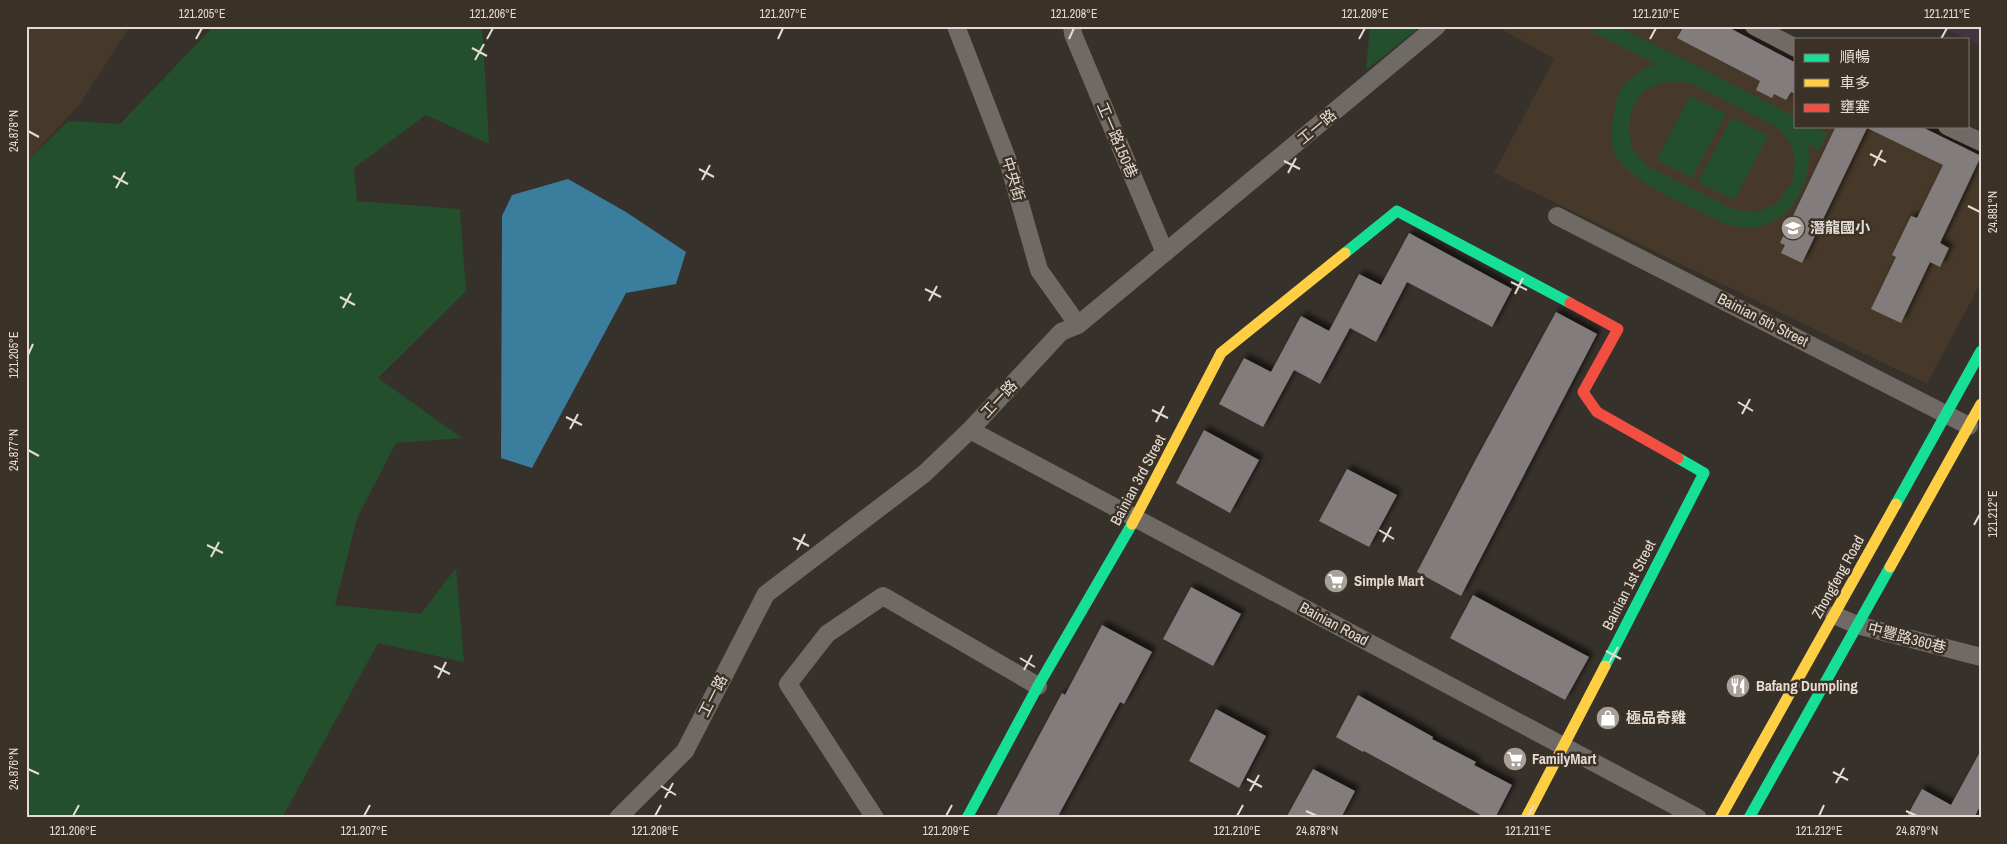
<svg xmlns="http://www.w3.org/2000/svg" width="2007" height="844" font-family="'Archivo Narrow','Noto Sans TC',sans-serif">
<defs>
<filter id="shadow"><feDropShadow dx="4.5" dy="-4.5" stdDeviation="2.5" flood-color="#0009"/></filter>
</defs>
<rect width="100%" height="100%" fill="#37312b"/>
<path fill="#423540" d="M 1937,26 L 1981,26 L 1981,44 L 1968,39 Z"/>
<path fill="#473929" d="M 26,26 L 130,26 L 80,104 L 26,162 Z
M 1496,26 L 1743,26 L 1796,55 L 1796,126 L 1930,126 L 1981,153 L 1981,282 L 1927,384 L 1494,173 L 1554,59 Z"/>
<path fill="#244f2c" fill-rule="evenodd" d="M 214,26 L 482,26 L 489,144 L 426,115 L 354,168 L 357,201 L 460,209 L 466,291 L 378,378 L 462,438 L 396,443 L 357,518 L 335,605 L 421,614 L 456,568 L 464,662 L 378,643 L 282,818 L 26,818 L 26,162 L 68,121 L 120,124 Z
M 1370,26 L 1422,26 L 1366,70 Z
M 1596,26 L 1618,26 L 1796,117 L 1796,126 L 1814,126 L 1827,133 L 1819,151 L 1808,144 C 1814,181 1790,227 1748,228 C 1742,228 1735,226 1729,225 C 1699,210 1618,181 1612,145 C 1610,135 1612,124 1614,114 C 1617,84 1630,76 1655,64 L 1593,32 ZM 1672,81 L 1691,83 L 1778,128 L 1792,145 L 1795,164 L 1792,183 L 1776,204 L 1758,212 L 1734,210 L 1647,166 L 1632,148 L 1629,130 L 1631,111 L 1640,95 L 1653,86 Z
M 1690,96 L 1726,114 L 1692,178 L 1657,160 Z
M 1732,117 L 1768,136 L 1734,200 L 1698,182 Z"/>
<path fill="#3b7d9c" d="M 568,179 L 626,212 L 686,252 L 676,284 L 626,293 L 532,468 L 501,458 L 502,216 L 512,195 Z"/>
<path fill="#827c7b" filter="url(#shadow)" d="M 1684,26 L 1726,26 L 1796,63 L 1796,94 L 1791,92 L 1786,100 L 1774,94 L 1772,98 L 1756,90 L 1760,81 L 1677,38 Z
M 1836,126 L 1920,126 L 1981,156 L 1940,243 L 1949,248 L 1940,267 L 1930,262 L 1901,323 L 1871,309 L 1896,257 L 1892,255 L 1911,216 L 1917,218 L 1943,165 L 1867,128 L 1802,263 L 1781,253 L 1785,245 L 1780,243 Z
M 1409,233 L 1512,289 L 1492,327 L 1407,282 L 1376,342 L 1350,328 L 1320,384 L 1294,370 L 1263,427 L 1219,404 L 1244,358 L 1271,372 L 1301,316 L 1329,331 L 1359,274 L 1381,285 Z
M 1556,312 L 1597,334 L 1461,596 L 1417,572 L 1475,461 Z
M 1204,430 L 1259,460 L 1230,513 L 1176,483 Z
M 1347,469 L 1397,495 L 1369,547 L 1319,521 Z
M 1191,587 L 1241,614 L 1213,666 L 1163,639 Z
M 1473,595 L 1589,657 L 1565,700 L 1450,638 Z
M 1102,625 L 1152,652 L 1124,704 L 1120,702 L 1057,818 L 995,818 L 1062,693 L 1065,695 Z
M 1358,695 L 1433,737 L 1432,739 L 1476,762 L 1474,765 L 1512,785 L 1495,818 L 1486,818 L 1364,751 L 1363,752 L 1336,737 Z
M 1216,709 L 1266,736 L 1239,788 L 1189,761 Z
M 1981,750 L 1981,804 L 1974,818 L 1906,818 L 1922,789 L 1951,805 Z
M 1313,769 L 1355,791 L 1341,818 L 1286,818 Z"/>
<g fill="none" stroke-linecap="round" stroke-linejoin="round">
<path stroke="#6f6a65" stroke-width="18" d="M 956,26 L 1008,161 L 1039,270 L 1078,325
M 1072,26 L 1073,34 L 1165,253
M 1754,26 L 1796,48
M 1947,126 L 1981,142
M 1557,216 L 1969,426
M 970,430 L 1698,818
M 1834,615 L 1857,625 L 1981,657
M 618,818 L 685,751 L 766,594 L 924,474 L 970,430 L 1061,332 L 1078,325 L 1437,26
M 875,818 L 788,684 L 827,634 L 883,596 L 1038,686"/>
<path stroke="#16e098" stroke-width="11" d="M 1345,253 L 1397,211 L 1570,303
M 1896,504 L 1981,351
M 1605,666 L 1704,473 L 1678,458
M 967,818 L 1038,686 L 1132,524
M 1749,818 L 1890,567"/>
<path stroke="#ffcf43" stroke-width="11" d="M 1132,524 L 1221,353 L 1345,253
M 1890,567 L 1981,404
M 1526,818 L 1605,666
M 1720,818 L 1896,504"/>
<path stroke="#f24e42" stroke-width="11" d="M 1570,303 L 1618,329 L 1583,392 L 1597,412 L 1678,458"/>
</g>
<path fill="none" stroke="#e3dcd5" stroke-width="2" d="M 196,39 L 202,28M 487,39 L 493,28M 778,39 L 783,28M 1069,39 L 1074,28M 1359,39 L 1365,28M 1650,39 L 1656,28M 1941,39 L 1947,28M 472,48 L 487,56M 475,60 L 484,44M 28,131 L 39,137M 1870,154 L 1886,162M 1284,161 L 1300,169M 1874,166 L 1882,150M 699,169 L 714,177M 1288,173 L 1296,158M 113,176 L 128,184M 702,180 L 710,165M 116,188 L 125,172M 1968,206 L 1980,212M 1511,282 L 1527,290M 925,289 L 941,297M 1515,294 L 1523,278M 340,297 L 355,305M 929,301 L 937,286M 343,308 L 351,293M 28,355 L 33,344M 1738,402 L 1753,411M 1152,410 L 1168,418M 1742,414 L 1750,399M 566,417 L 582,425M 1156,422 L 1164,406M 570,429 L 578,414M 28,450 L 39,456M 1974,525 L 1980,514M 1379,530 L 1394,539M 793,538 L 809,546M 1383,542 L 1391,527M 207,545 L 223,553M 797,550 L 805,534M 211,557 L 219,542M 1606,651 L 1621,659M 1020,658 L 1035,667M 1609,663 L 1618,647M 434,666 L 450,674M 1024,670 L 1032,655M 438,678 L 446,662M 28,769 L 39,774M 1833,772 L 1848,780M 1247,779 L 1262,787M 1836,783 L 1844,768M 661,786 L 676,795M 1250,791 L 1259,775M 665,798 L 673,783M 1306,811 L 1317,816M 1906,811 L 1917,816M 73,816 L 79,805M 364,816 L 370,805M 655,816 L 661,805M 946,816 L 952,805M 1237,816 L 1243,805M 1528,816 L 1534,805M 1819,816 L 1824,805"/>
<defs>
<g id="school-disc" transform="scale(1.25)"><circle r="9.5" fill="#a7a09a" stroke="#3c3126"/><path d="M0-5L7-2L0 1L-7-2ZM-4 1L0 2.5L4 1V4Q0 6-4 4Z" fill="#fff"/></g>
<g id="supermarket-disc" transform="scale(1.25)"><circle r="9.5" fill="#a7a09a" stroke="#3c3126"/><path d="M-6-5.5h2.5l.6 2H6L4.5 2H-2.5L-4.4-4H-6ZM-1.5 3.2a1.3 1.3 0 1 0 .1 0ZM3 3.2a1.3 1.3 0 1 0 .1 0Z" fill="#fff"/></g>
<g id="restaurant-disc" transform="scale(1.25)"><circle r="9.5" fill="#a7a09a" stroke="#3c3126"/><path d="M-5-6h1v4h1v-4h1v4h1v-4h1v5L-1.5 .5V6h-2V.5L-5-1ZM5-6V6H3V1.5H1.5Q1.5-4 5-6Z" fill="#fff"/></g>
<g id="shop-disc" transform="scale(1.25)"><circle r="9.5" fill="#a7a09a" stroke="#3c3126"/><path d="M-5-2.5h2.3a2.7 3.5 0 0 1 5.4 0H5L5.5 6h-11ZM-1.5-2.5h3a1.5 2.3 0 0 0-3 0Z" fill="#fff"/></g>
</defs>
<g fill-rule="evenodd">
<use href="#school-disc" x="1793" y="228"/>
<use href="#supermarket-disc" x="1336" y="581"/>
<use href="#restaurant-disc" x="1738" y="686"/>
<use href="#shop-disc" x="1608" y="718"/>
<use href="#supermarket-disc" x="1515" y="759"/>
</g>
<g text-anchor="middle" stroke-width="5" stroke-linejoin="round" paint-order="stroke">
<g font-size="15" fill="#e3dcd5" stroke="#3c3126">
<text transform="translate(1317 127) rotate(-40)" y="5">工一路</text>
<text transform="translate(1117 140) rotate(67)" y="5">工一路150巷</text>
<text transform="translate(1013 179) rotate(73)" y="5">中央街</text>
<text transform="translate(1763 320) rotate(27)" y="5">Bainian 5th Street</text>
<text transform="translate(999 399) rotate(-47)" y="5">工一路</text>
<text transform="translate(1138 480) rotate(-62)" y="5">Bainian 3rd Street</text>
<text transform="translate(1838 577) rotate(-61)" y="5">Zhongfeng Road</text>
<text transform="translate(1629 585) rotate(-63)" y="5">Bainian 1st Street</text>
<text transform="translate(1334 624) rotate(28)" y="5">Bainian Road</text>
<text transform="translate(1907 638) rotate(15)" y="5">中豐路360巷</text>
<text transform="translate(713 696) rotate(-63)" y="5">工一路</text>
</g>
<g font-size="15" font-weight="bold" fill="#e3dcd5" stroke="#3c3126" text-anchor="start">
<text x="1810" y="233">潛龍國小</text>
<text x="1354" y="586">Simple Mart</text>
<text x="1756" y="691">Bafang Dumpling</text>
<text x="1626" y="723">極品奇雞</text>
<text x="1532" y="764">FamilyMart</text>
</g>
</g>
<rect width="2007" height="844" fill="none" stroke="#3c3126" stroke-width="55"/>
<rect x="1794" y="38" width="175" height="90" fill="#3c3126" stroke="#7f756c"/>
<rect x="1804" y="54" width="25" height="8" fill="#16e098" stroke="#7f756c"/>
<text x="1840" y="62" font-size="15" fill="#e3dcd5">順暢</text>
<rect x="1804" y="79" width="25" height="8" fill="#ffcf43" stroke="#7f756c"/>
<text x="1840" y="88" font-size="15" fill="#e3dcd5">車多</text>
<rect x="1804" y="104" width="25" height="8" fill="#f24e42" stroke="#7f756c"/>
<text x="1840" y="112" font-size="15" fill="#e3dcd5">壅塞</text>
<rect x="28" y="28" width="1952" height="788" fill="none" stroke="#e3dcd5" stroke-width="2"/>
<g font-size="12" text-anchor="middle" fill="#e3dcd5">
<text x="202" y="18">121.205°E</text>
<text x="493" y="18">121.206°E</text>
<text x="783" y="18">121.207°E</text>
<text x="1074" y="18">121.208°E</text>
<text x="1365" y="18">121.209°E</text>
<text x="1656" y="18">121.210°E</text>
<text x="1947" y="18">121.211°E</text>
<text transform="translate(14 131) rotate(-90)" y="4">24.878°N</text>
<text transform="translate(1993 212) rotate(-90)" y="4">24.881°N</text>
<text transform="translate(14 355) rotate(-90)" y="4">121.205°E</text>
<text transform="translate(14 450) rotate(-90)" y="4">24.877°N</text>
<text transform="translate(1993 514) rotate(-90)" y="4">121.212°E</text>
<text transform="translate(14 769) rotate(-90)" y="4">24.876°N</text>
<text x="73" y="835">121.206°E</text>
<text x="364" y="835">121.207°E</text>
<text x="655" y="835">121.208°E</text>
<text x="946" y="835">121.209°E</text>
<text x="1237" y="835">121.210°E</text>
<text x="1317" y="835">24.878°N</text>
<text x="1528" y="835">121.211°E</text>
<text x="1819" y="835">121.212°E</text>
<text x="1917" y="835">24.879°N</text>
</g>
</svg>
